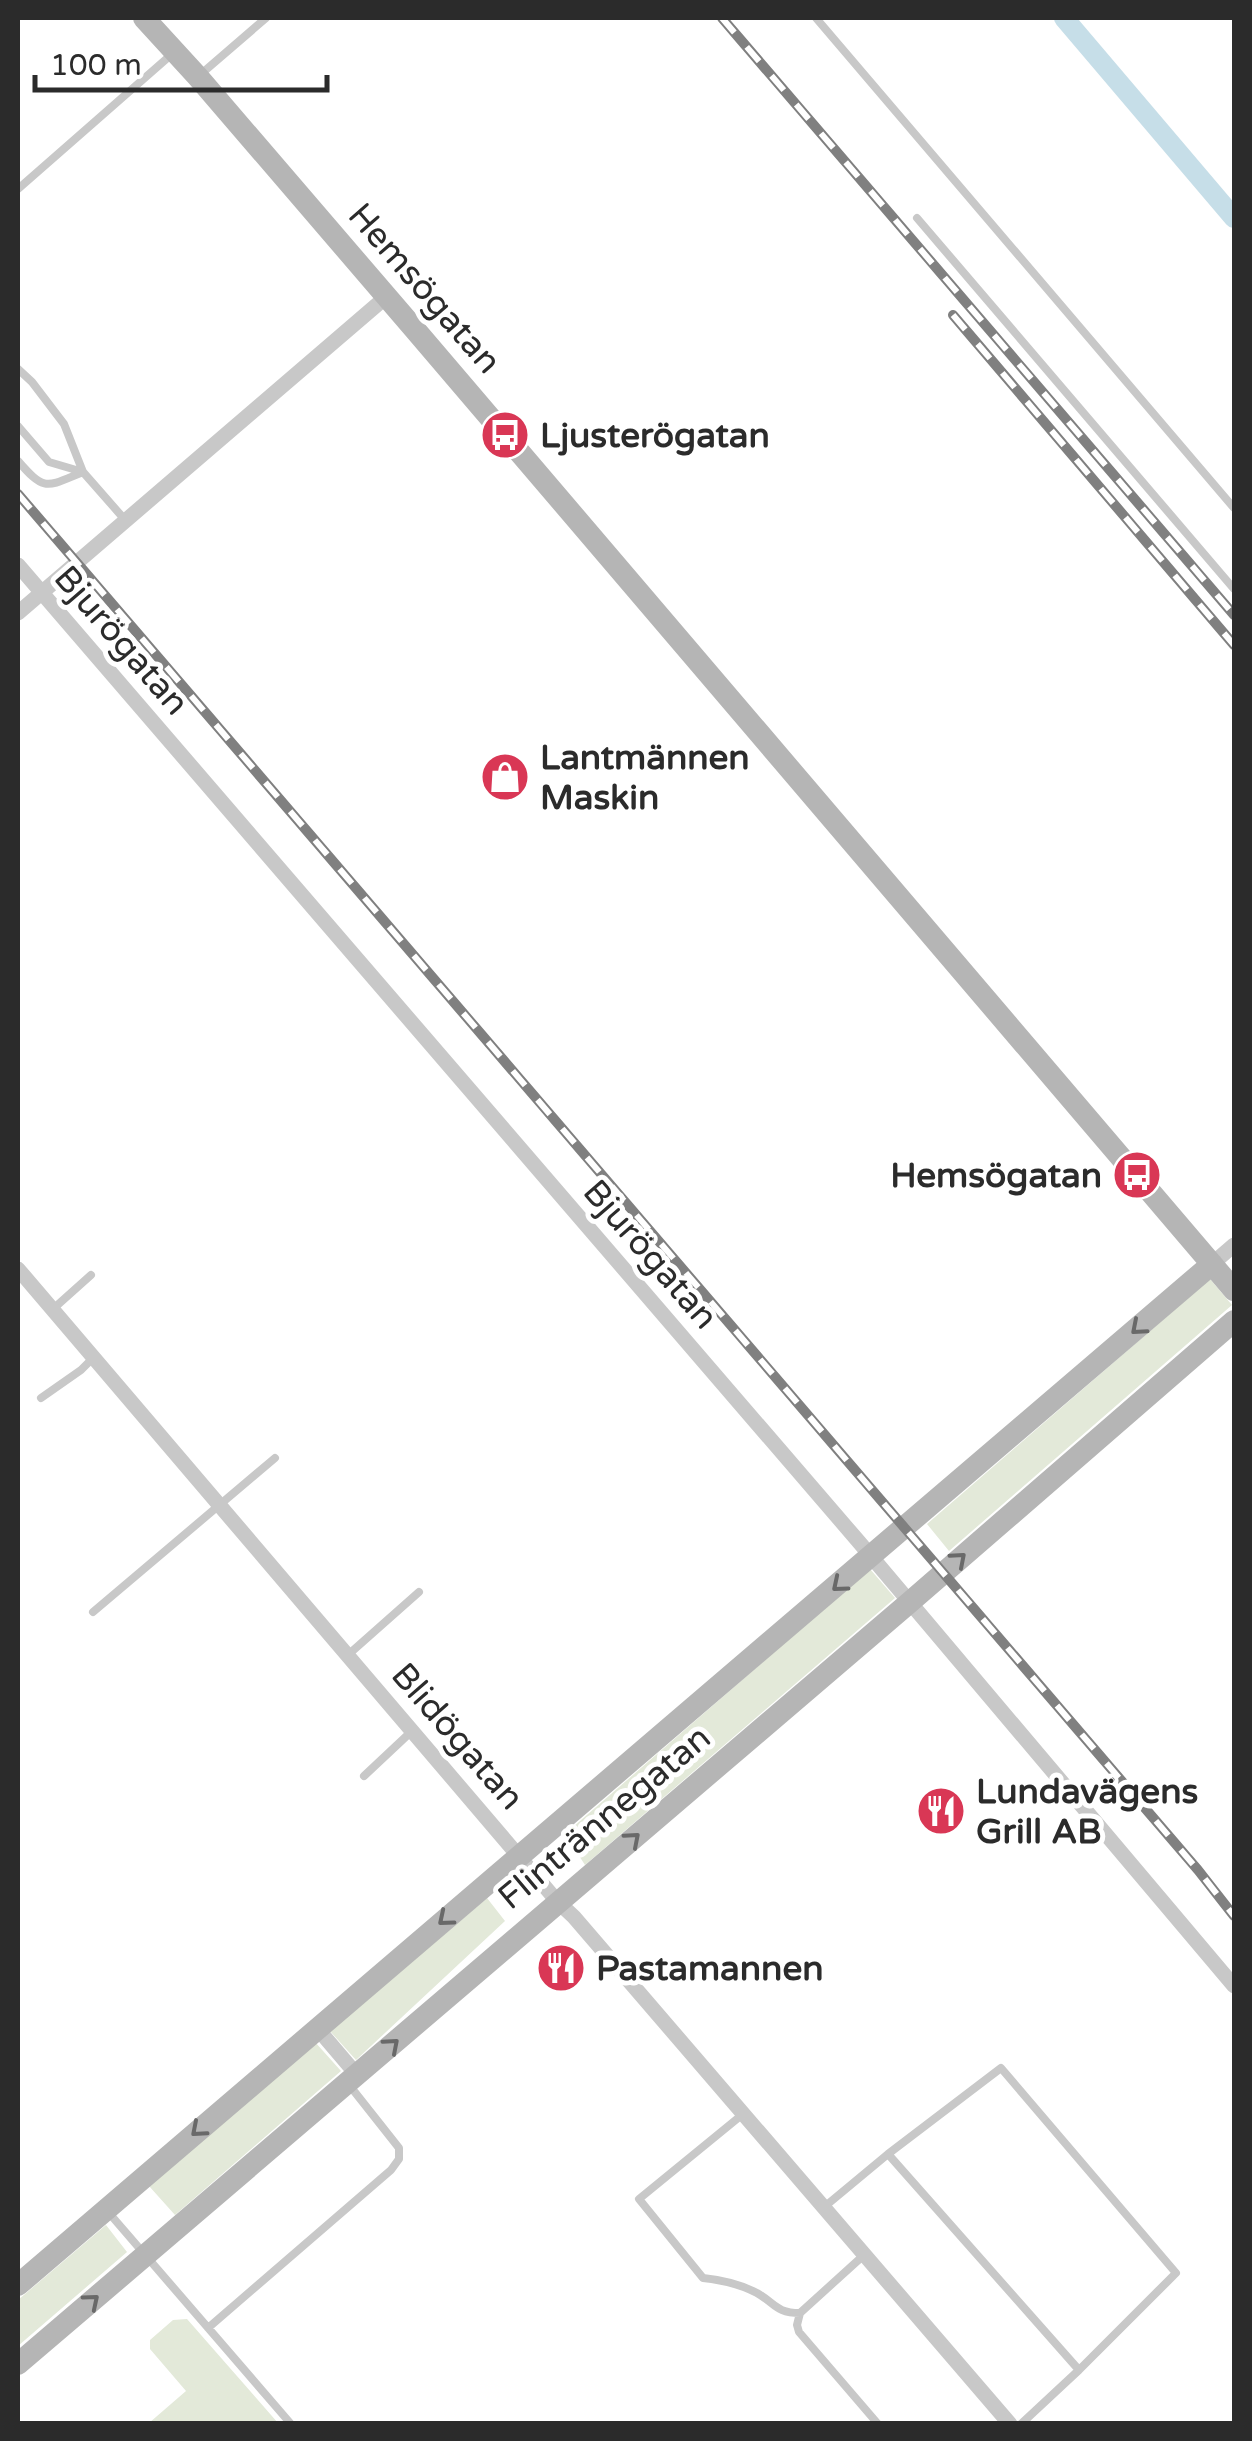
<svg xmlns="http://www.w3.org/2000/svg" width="1252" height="2441" font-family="'Varela Round',sans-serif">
<rect width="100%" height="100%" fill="#fff"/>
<path fill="#e3e9d9" d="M 1210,1279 L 1232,1305 L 949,1551 L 927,1524 Z
M 870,1569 L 895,1598 L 585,1865 L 565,1834 Z
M 487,1898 L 505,1921 L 356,2060 L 330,2031 Z
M 315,2042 L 341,2071 L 175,2215 L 149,2186 Z
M 106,2225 L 127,2252 L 18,2346 L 18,2300 Z
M 187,2319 L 278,2423 L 149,2423 L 186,2391 L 150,2349 L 150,2340 L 173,2320 Z"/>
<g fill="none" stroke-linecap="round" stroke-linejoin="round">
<path stroke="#c6dee8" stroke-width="20" d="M 1064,18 L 1234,218"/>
<path stroke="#c8c8c8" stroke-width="8" d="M 816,18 L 1234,508
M 201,74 L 266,18
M 18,189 L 172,54
M 917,218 L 1234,589
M 18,369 L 32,382 L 64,424 L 83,472 L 126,521
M 18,426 L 49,462 L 83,472
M 18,461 C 45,492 46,487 83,472
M 53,1309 L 91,1275
M 41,1398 L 81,1370 L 94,1357
M 93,1612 L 275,1458
M 349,1654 L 419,1592
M 364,1776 L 413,1730
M 743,2114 L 639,2199 L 703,2278 C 722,2280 740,2284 757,2293 C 776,2304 776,2313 800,2313
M 888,2154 L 1001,2068 L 1176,2273 L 1079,2370
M 823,2208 L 888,2154 L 1079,2370 L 1021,2424
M 109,2213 L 291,2424
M 864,2255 L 800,2313 L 797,2325 L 799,2332 L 878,2424
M 208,2328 L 391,2170 L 399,2159 L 399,2148 L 350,2086"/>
<path stroke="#c8c8c8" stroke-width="15" d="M 18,565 L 859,1542 L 1234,1986
M 18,613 L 386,297
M 1212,1264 L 1234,1245
M 18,1269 L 557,1901 L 574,1917 L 1010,2424
M 317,2028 L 357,2075"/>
<path stroke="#b5b5b5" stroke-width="22" d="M 144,18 L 198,77 L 417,332 L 1234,1290
M 18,2285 C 414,1943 815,1606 1212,1264
M 18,2364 L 910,1602 L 1234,1321"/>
<g stroke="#808080" stroke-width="10">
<path id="rail" d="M 722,18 L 1234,615
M 953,315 L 1234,645
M 18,494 L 1198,1870 L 1234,1916"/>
</g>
<use href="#rail" stroke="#fff" stroke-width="6" stroke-dasharray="19" stroke-linecap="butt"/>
</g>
<defs><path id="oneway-chevron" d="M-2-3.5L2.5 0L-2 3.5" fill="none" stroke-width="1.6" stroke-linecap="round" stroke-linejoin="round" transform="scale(2.5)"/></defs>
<g stroke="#696969">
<use href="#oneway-chevron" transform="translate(1138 1328) rotate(139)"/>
<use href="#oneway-chevron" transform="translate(959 1559) rotate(-41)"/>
<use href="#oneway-chevron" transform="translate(839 1585) rotate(140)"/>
<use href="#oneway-chevron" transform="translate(633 1839) rotate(-41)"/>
<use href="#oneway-chevron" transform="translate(445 1919) rotate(140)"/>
<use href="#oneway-chevron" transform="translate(392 2045) rotate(-41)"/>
<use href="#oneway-chevron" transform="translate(198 2130) rotate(139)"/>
<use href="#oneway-chevron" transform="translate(92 2301) rotate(-40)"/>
</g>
<defs>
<g id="bus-disc" transform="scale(2.5)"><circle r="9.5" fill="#d93755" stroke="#fff"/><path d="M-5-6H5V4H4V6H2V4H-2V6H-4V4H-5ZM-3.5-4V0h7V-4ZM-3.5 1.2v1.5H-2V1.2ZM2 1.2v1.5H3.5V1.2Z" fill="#fff"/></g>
<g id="shop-disc" transform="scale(2.5)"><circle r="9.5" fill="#d93755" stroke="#fff"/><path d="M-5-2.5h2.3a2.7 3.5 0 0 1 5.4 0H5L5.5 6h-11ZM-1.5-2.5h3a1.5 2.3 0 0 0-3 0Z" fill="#fff"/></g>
<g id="restaurant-disc" transform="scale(2.5)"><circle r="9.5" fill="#d93755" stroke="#fff"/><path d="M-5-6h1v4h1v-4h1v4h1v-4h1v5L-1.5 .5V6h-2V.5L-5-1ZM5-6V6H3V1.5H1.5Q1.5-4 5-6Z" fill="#fff"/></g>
</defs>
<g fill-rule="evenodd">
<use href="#bus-disc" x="505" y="435"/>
<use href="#shop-disc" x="505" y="777"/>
<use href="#bus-disc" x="1137" y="1175"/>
<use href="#restaurant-disc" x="941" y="1811"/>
<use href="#restaurant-disc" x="561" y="1968"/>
</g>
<g text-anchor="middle" stroke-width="10" stroke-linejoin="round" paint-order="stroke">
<g font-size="35" fill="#2b2b2b" stroke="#fff">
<text transform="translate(425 288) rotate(49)" y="12">Hemsögatan</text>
<text transform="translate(122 640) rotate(49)" y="12">Bjurögatan</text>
<text transform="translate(651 1254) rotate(49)" y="12">Bjurögatan</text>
<text transform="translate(458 1736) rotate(49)" y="12">Blidögatan</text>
<text transform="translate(604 1817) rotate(-40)" y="12">Flintrännegatan</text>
</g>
<g font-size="35" font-weight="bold" fill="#2b2b2b" stroke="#fff" text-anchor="start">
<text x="540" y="447">Ljusterögatan</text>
<text x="540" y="769">Lantmännen<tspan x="540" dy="40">Maskin</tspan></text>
<text x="1102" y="1187" text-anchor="end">Hemsögatan</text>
<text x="976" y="1803">Lundavägens<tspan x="976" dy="40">Grill AB</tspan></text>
<text x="596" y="1980">Pastamannen</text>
</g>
</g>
<rect width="1252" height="2441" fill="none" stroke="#2b2b2b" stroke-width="40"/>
<path d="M35 75v15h292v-15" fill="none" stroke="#2b2b2b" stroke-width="5"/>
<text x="50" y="75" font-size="30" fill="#2b2b2b" stroke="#ffffff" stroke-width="8" paint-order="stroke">100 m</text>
</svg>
